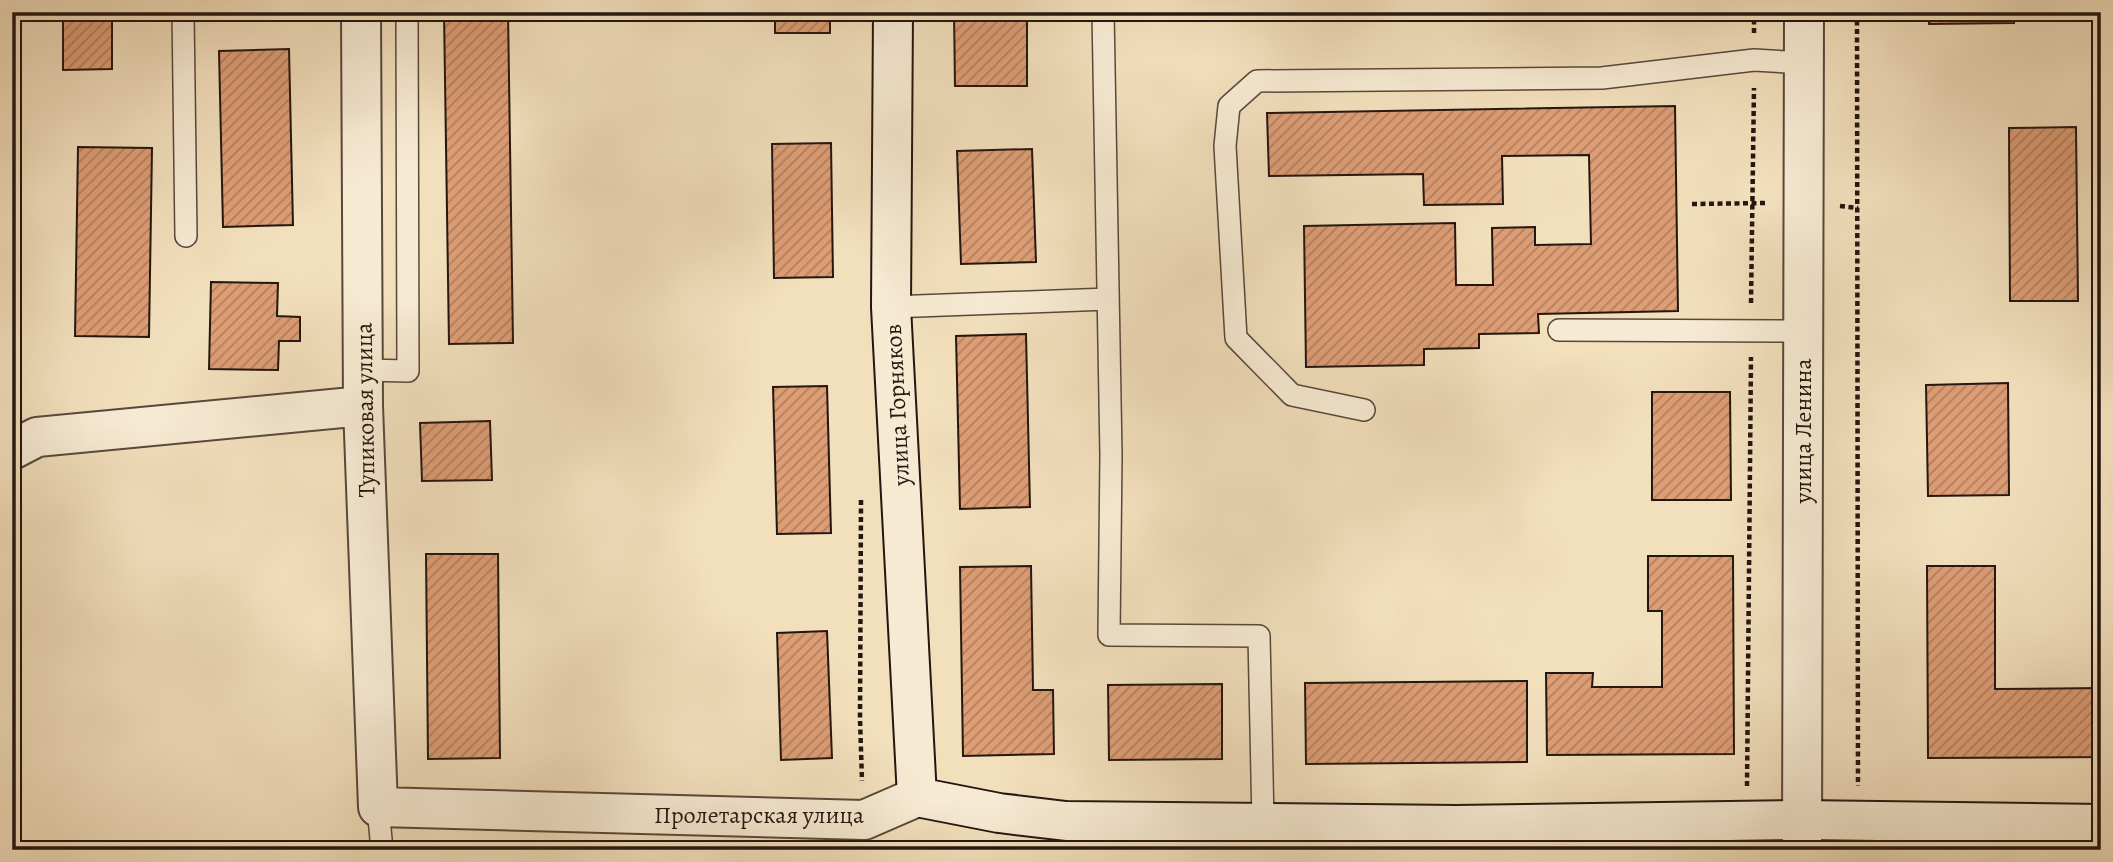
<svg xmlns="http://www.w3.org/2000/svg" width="2113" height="862" font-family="Alegreya,serif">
<defs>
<pattern id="building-hatch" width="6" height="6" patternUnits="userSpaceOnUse" patternTransform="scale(1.75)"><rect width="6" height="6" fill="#dd9d75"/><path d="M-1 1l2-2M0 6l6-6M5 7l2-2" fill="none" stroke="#b37f5f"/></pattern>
</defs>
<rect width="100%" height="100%" fill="#f2dfbc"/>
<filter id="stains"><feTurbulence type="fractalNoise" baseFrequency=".00286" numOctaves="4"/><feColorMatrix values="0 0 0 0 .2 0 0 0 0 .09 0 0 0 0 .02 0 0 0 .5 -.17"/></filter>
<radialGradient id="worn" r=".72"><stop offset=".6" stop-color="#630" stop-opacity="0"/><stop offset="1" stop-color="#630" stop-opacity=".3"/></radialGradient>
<path fill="url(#building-hatch)" stroke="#241610" stroke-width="2" d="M 63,12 L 112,12 L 112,69 L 63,70 Z
M 444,12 L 508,12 L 513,343 L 449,344 Z
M 775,12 L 830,12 L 830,33 L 775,33 Z
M 954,12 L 1027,12 L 1027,86 L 955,86 Z
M 1929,12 L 2014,12 L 2014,23 L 1929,24 Z
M 289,49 L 293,225 L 223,227 L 219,51 Z
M 1675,106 L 1678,311 L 1538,314 L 1539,333 L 1479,334 L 1479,348 L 1424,349 L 1424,365 L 1306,367 L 1304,226 L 1455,223 L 1456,285 L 1493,285 L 1492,228 L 1535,227 L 1535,245 L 1591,244 L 1589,155 L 1502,156 L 1503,204 L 1424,205 L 1423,174 L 1269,176 L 1267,113 Z
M 2076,127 L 2078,301 L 2010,301 L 2009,128 Z
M 831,143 L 833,277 L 774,278 L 772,144 Z
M 78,147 L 152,148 L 149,337 L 75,336 Z
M 1032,149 L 1036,262 L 961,264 L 957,151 Z
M 211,282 L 278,283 L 277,316 L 300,317 L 300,341 L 279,341 L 278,370 L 209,369 Z
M 1026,334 L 1030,507 L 960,509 L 956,336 Z
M 2008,383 L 2009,495 L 1928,496 L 1926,385 Z
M 827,386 L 831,533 L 777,534 L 773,387 Z
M 1652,392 L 1730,392 L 1731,500 L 1652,500 Z
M 490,421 L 492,480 L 422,481 L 420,423 Z
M 426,554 L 498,554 L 500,758 L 428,759 Z
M 1648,556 L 1733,556 L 1734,754 L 1547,755 L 1546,673 L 1593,673 L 1592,687 L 1662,687 L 1662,611 L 1648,611 Z
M 1031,566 L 1033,690 L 1053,690 L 1054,754 L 963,756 L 960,567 Z
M 1927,566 L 1995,566 L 1995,689 L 2101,688 L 2101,757 L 1928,758 Z
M 827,631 L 832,758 L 781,760 L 777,633 Z
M 1527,681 L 1527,762 L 1306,764 L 1305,683 Z
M 1222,684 L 1222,759 L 1109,760 L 1108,685 Z"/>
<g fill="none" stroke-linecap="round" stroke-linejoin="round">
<g stroke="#58483b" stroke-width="24">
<path id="service" d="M 183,12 L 186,236
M 1103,12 L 1111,455 L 1109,635 L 1259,636 L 1263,823
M 891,307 L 1108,299
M 1559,330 L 1803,331
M 364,370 L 408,371 L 407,12
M 1364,410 L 1292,395 L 1236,338 L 1225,146 L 1229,106 L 1257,81 L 1602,78 L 1754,60 L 1804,63
M 378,807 L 382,850"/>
</g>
<g stroke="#58483b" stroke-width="42">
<path id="minor" d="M 361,12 L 363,406 L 378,807 L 864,820 L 917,797
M 12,450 L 37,437 L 363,406
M 1802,850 L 1804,12"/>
</g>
<g stroke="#241610" stroke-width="42">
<path id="secondary" d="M 893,12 L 891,307 L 917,797 L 999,813 L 1066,821 L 1456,825 L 1802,820 L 2101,824"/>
</g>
<path stroke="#241610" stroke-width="4.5" stroke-dasharray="5 3.5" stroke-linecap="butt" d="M 1857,12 L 1858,786
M 1754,33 L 1754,12
M 1692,204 L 1768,203
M 1840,206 L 1858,208
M 1751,303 L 1754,88
M 861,500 L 860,719 L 862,781
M 1747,786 L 1751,357
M 894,849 L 914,850"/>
<use href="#service" stroke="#f7ead3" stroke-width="21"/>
<use href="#minor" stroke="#f7ead3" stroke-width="38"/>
<use href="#secondary" stroke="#f7ead3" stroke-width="38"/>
</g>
<g text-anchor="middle" stroke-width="7" stroke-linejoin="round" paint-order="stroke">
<g font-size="24" fill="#241610" stroke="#f7ead3">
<text transform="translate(897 405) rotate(-93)" y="8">улица Горняков</text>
<text transform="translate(365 410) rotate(-91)" y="8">Тупиковая улица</text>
<text transform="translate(1803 431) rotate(-90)" y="8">улица Ленина</text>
<text x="759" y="823">Пролетарская улица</text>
</g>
</g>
<rect width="2113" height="862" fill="none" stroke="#f2dfbc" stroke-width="42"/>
<rect x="14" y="14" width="2085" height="834" fill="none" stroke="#241610" stroke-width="3.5"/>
<rect x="21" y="21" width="2071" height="820" fill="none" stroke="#241610" stroke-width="2"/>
<rect width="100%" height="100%" filter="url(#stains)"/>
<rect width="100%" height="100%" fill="url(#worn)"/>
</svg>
